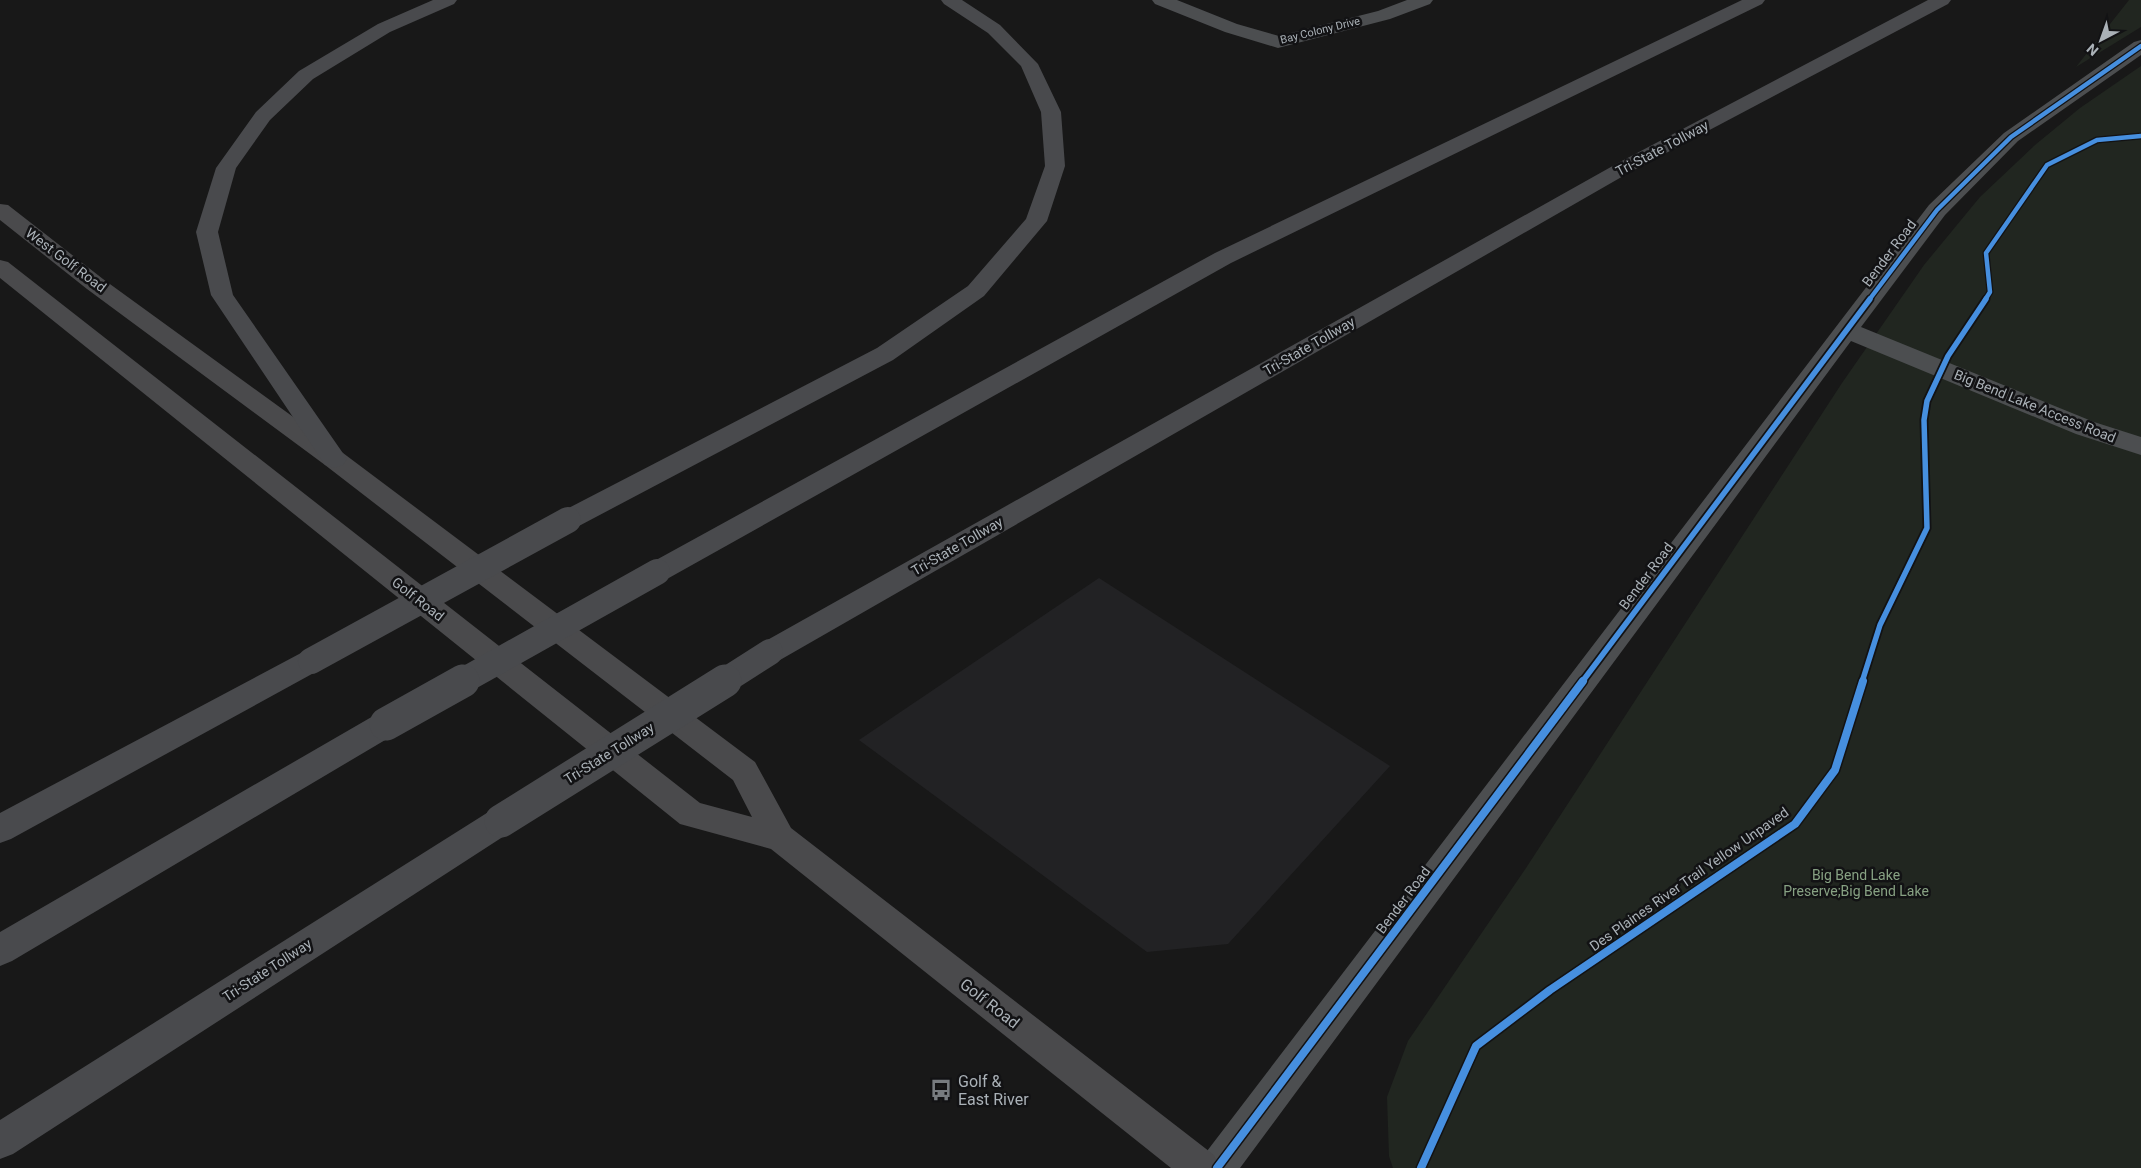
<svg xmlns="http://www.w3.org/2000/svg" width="2141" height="1168" font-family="Roboto,sans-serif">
<rect width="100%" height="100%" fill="#181818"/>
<path fill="#222224" d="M 1099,578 L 1390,766 L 1228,944 L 1147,952 L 859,740 Z"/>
<path fill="#212620" d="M 2129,0 L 2141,0 L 2141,27 L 2076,67 Z
M 2141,66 L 2141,1168 L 1393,1168 L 1389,1156 L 1387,1097 L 1408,1041 L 1526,868 L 1842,383 L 1924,265 L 1980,197 L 2035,145 L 2080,108 Z"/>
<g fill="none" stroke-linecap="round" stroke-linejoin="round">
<path fill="#4c4e50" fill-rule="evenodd" d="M 1152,0 L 1177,0 L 1237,24 L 1279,36 L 1378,11 L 1407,0 L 1433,0 L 1430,4 L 1390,19 L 1278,48 L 1225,32 L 1155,4 Z
M 2141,40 L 2141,55 L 2018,141 L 1945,215 L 1861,327 L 2094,422 L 2141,437 L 2141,455 L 2076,434 L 1851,341 L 1240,1168 L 1198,1168 L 1204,1155 L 1929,205 L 2004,133 L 2134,42 Z"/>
<path fill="#4a4a4c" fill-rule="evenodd" d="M 0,204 L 8,205 L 103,279 L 343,453 L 755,762 L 791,828 L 1214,1155 L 1220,1168 L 1171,1168 L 771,849 L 680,824 L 0,278 L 0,260 L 8,262 L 700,803 L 752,817 L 733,780 L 325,465 L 87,289 L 0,220 Z"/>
<path fill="#494a4d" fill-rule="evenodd" d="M 433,0 L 457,0 L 454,4 L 390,32 L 313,79 L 270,120 L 236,168 L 218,232 L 233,295 L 347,459 L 343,465 L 334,468 L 325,465 L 211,295 L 196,232 L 216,168 L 256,112 L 299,71 L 378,24 Z
M 941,0 L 962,0 L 1000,25 L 1038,64 L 1061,112 L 1065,166 L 1047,221 L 984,296 L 893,360 L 577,527 L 568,530 L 559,527 L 555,520 L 559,513 L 877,348 L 968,286 L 1026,219 L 1045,166 L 1041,112 L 1021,66 L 988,33 L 944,4 Z
M 1742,0 L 1765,0 L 1762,4 L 1231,263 L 667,579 L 657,582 L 647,579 L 643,572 L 647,565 L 1215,253 Z
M 1928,0 L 1951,0 L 1948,4 L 1632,171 L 780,660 L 770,663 L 760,660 L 756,652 L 760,644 L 1618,163 Z
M 311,649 L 321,653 L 325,661 L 321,669 L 11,839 L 0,843 L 0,813 L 301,653 Z
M 386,712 L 397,715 L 401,724 L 397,733 L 12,961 L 0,966 L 0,932 L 375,715 Z
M 501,807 L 512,811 L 517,821 L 512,831 L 13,1154 L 0,1159 L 0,1120 L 490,811 Z"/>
<path stroke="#494a4d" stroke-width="26" d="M 311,661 L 568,520
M 461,682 L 657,572
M 723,682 L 770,652"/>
<path stroke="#494a4d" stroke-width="33" d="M 386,724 L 463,681
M 501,821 L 725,681"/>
<g stroke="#121214" stroke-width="7">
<path id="cycleway-far2" d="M 1869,300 L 1937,210 L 2011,137 L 2141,46
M 1985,300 L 1990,292 L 1986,253 L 2047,165 L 2097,140 L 2141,136"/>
</g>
<g stroke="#121214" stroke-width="9">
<path id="cycleway-far1" d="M 1582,682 L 1870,299
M 1862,682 L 1880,625 L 1927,528 L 1924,420 L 1927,401 L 1948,356 L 1986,299"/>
</g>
<g stroke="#121214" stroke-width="11">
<path id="cycleway" d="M 1217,1168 L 1583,681
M 1421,1168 L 1476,1046 L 1550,990 L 1795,824 L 1835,770 L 1863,681"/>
</g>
<use href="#cycleway-far2" stroke="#468fdf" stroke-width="4.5"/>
<use href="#cycleway-far1" stroke="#468fdf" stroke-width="5.5"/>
<use href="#cycleway" stroke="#468fdf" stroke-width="8"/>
</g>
<defs>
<g id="bus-bare" transform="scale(1.725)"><path d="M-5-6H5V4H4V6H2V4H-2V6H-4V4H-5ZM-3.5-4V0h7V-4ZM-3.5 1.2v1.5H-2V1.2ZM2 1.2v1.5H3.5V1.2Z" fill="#777b7f" stroke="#121214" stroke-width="2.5" paint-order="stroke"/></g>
</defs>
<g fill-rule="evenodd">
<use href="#bus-bare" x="941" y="1090"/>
</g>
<g text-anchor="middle" stroke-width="5" stroke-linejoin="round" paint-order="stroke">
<g font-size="11" fill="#aab1b7" stroke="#121214">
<text transform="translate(1320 30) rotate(-14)" y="4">Bay Colony Drive</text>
</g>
<g font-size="14" fill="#aab1b7" stroke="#121214">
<text transform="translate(1662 148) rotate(-28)" y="5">Tri-State Tollway</text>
<text transform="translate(1889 253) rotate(-53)" y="5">Bender Road</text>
<text transform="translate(66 260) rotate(37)" y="5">West Golf Road</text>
<text transform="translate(1309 346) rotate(-30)" y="5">Tri-State Tollway</text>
<text transform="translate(2035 406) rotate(22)" y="5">Big Bend Lake Access Road</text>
<text transform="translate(957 546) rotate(-30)" y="5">Tri-State Tollway</text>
<text transform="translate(1646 576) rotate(-53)" y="5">Bender Road</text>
<text transform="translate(418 599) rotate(38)" y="5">Golf Road</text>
<text transform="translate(609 753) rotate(-32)" y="5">Tri-State Tollway</text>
<text transform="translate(1689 879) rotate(-35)" y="5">Des Plaines River Trail Yellow Unpaved</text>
<text transform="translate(1403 900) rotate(-53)" y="5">Bender Road</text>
<text transform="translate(267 970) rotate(-33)" y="5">Tri-State Tollway</text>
</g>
<g font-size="14" fill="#87a183" stroke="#121214">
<text x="1856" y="880">Big Bend Lake<tspan x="1856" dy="16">Preserve;Big Bend Lake</tspan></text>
</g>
<g font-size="16" fill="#aab1b7" stroke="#121214">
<text transform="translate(990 1003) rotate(38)" y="6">Golf Road</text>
</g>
<g font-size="16" fill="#aab1b7" stroke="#121214" text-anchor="start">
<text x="958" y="1087">Golf &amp;<tspan x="958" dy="18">East River</tspan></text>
</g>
</g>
<g transform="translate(2101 40) rotate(221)" stroke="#121214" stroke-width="4" paint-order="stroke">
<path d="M0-4L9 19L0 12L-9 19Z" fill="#aab1b7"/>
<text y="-8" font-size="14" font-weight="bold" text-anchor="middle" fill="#aab1b7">N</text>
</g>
</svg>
